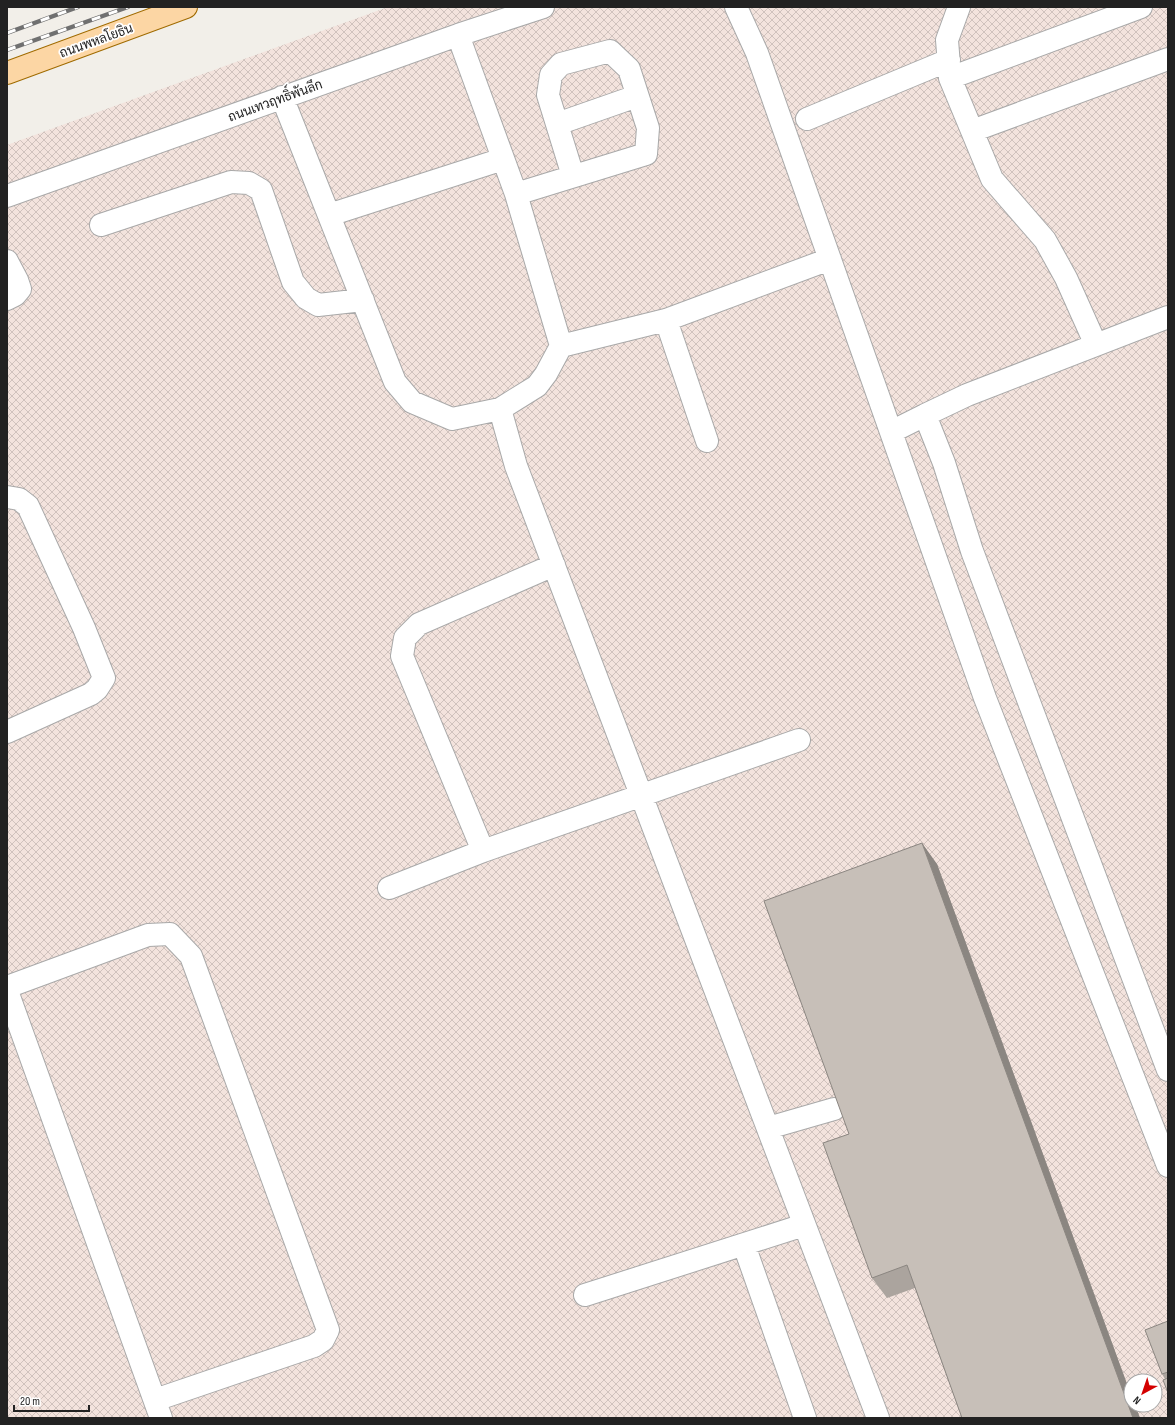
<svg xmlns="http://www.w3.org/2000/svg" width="1175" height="1425" font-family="'Sofia Sans Condensed',Sarabun,sans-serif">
<defs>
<pattern id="military-cross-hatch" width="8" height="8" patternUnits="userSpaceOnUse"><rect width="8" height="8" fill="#f3e3dd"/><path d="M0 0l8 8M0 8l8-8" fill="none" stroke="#d0c2bd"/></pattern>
</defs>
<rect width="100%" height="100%" fill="#f2efe9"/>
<path fill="url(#military-cross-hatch)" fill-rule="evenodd" d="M 388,7 L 1168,7 L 1168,1418 L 7,1418 L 7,145 ZM 1131,1381 L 1155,1381 L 1155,1405 L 1131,1405 Z"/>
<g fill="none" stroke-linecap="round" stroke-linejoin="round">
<g stroke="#a9a9a9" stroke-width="24">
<path id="minor" d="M 736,7 L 757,53 L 985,698 L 1168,1166
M 959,7 L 947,40 L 950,78 L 992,179 L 1045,240 L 1066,278 L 1096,345
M 458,35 L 516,194 L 561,346
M 950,78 L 1141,7
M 282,97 L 395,382 L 412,402 L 452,419 L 500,409
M 807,119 L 949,60
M 557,124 L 637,96
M 972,131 L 1168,59
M 516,194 L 646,154 L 648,128 L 629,69 L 610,51 L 561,64 L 551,75 L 548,95 L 573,176
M 7,196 L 458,35 L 543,7
M 329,215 L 503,159
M 101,225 L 231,182 L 249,183 L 261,190 L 293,282 L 306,298 L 318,305 L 363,300
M 830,259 L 666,320 L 561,346 L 546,374 L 537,386 L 500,409 L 516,466 L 878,1418
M 7,261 L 17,280 L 20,289 L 15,295 L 7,299
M 1168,317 L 967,395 L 925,415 L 944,463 L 972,551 L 1168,1070
M 666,320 L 707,441
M 891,432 L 925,415
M 7,497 L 19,499 L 28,506 L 84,628 L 104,678 L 97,689 L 91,694 L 7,732
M 483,851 L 402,656 L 405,638 L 419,624 L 554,565
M 389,888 L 483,851 L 799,740
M 7,987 L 148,935 L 170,934 L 191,956 L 328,1330 L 323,1340 L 314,1346 L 155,1400
M 7,991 L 161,1418
M 768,1128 L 834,1109
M 744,1245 L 805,1418
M 585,1295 L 804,1225"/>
</g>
<g stroke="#a06b00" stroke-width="24">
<path id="major" d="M 7,73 L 186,7"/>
</g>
<use href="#minor" stroke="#fff" stroke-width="22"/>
<use href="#major" stroke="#fcd6a4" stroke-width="22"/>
<g stroke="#707070" stroke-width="4.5">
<path id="rail" d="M 7,33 L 78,7
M 7,50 L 128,7"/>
</g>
<use href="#rail" stroke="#fff" stroke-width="3" stroke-dasharray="9" stroke-linecap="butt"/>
</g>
<path fill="#aba49e" d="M 937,864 L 1131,1395 L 1131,1405 L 1135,1405 L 1140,1418 L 962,1418 L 915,1288 L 887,1298 L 872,1278 Z
M 1168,1321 L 1168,1393 L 1165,1379 L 1162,1374 Z"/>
<path fill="#8b8681" d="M 922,843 L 937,864 L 1131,1395 L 1131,1405 L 1135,1405 L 1140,1418 L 1133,1418 Z"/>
<path fill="#c7bfb8" stroke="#8b8681" d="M 922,843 L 1133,1418 L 962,1418 L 907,1265 L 872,1278 L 823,1143 L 849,1134 L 764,901 Z
M 1168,1321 L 1168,1372 L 1162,1374 L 1145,1330 Z
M 1168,1378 L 1168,1393 L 1163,1380 Z"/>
<g text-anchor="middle" stroke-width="3.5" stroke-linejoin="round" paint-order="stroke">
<g font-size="13" fill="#222" stroke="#fff">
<text transform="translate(96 40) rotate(-20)" y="5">ถนนพหลโยธิน</text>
<text transform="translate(275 100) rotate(-20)" y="5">ถนนเทวฤทธิ์พันลึก</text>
</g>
</g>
<rect width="1175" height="1425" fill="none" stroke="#222222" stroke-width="16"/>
<g transform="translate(1143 1393) rotate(220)"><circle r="19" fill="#ffffff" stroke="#a7a7a7"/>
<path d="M0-3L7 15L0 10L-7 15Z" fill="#d40000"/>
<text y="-6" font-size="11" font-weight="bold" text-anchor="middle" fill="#222222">N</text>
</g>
<path d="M14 1405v6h75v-6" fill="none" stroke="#222222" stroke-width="2"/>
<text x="20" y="1405" font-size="12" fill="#222222" stroke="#ffffff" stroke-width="3" paint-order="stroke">20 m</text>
</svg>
